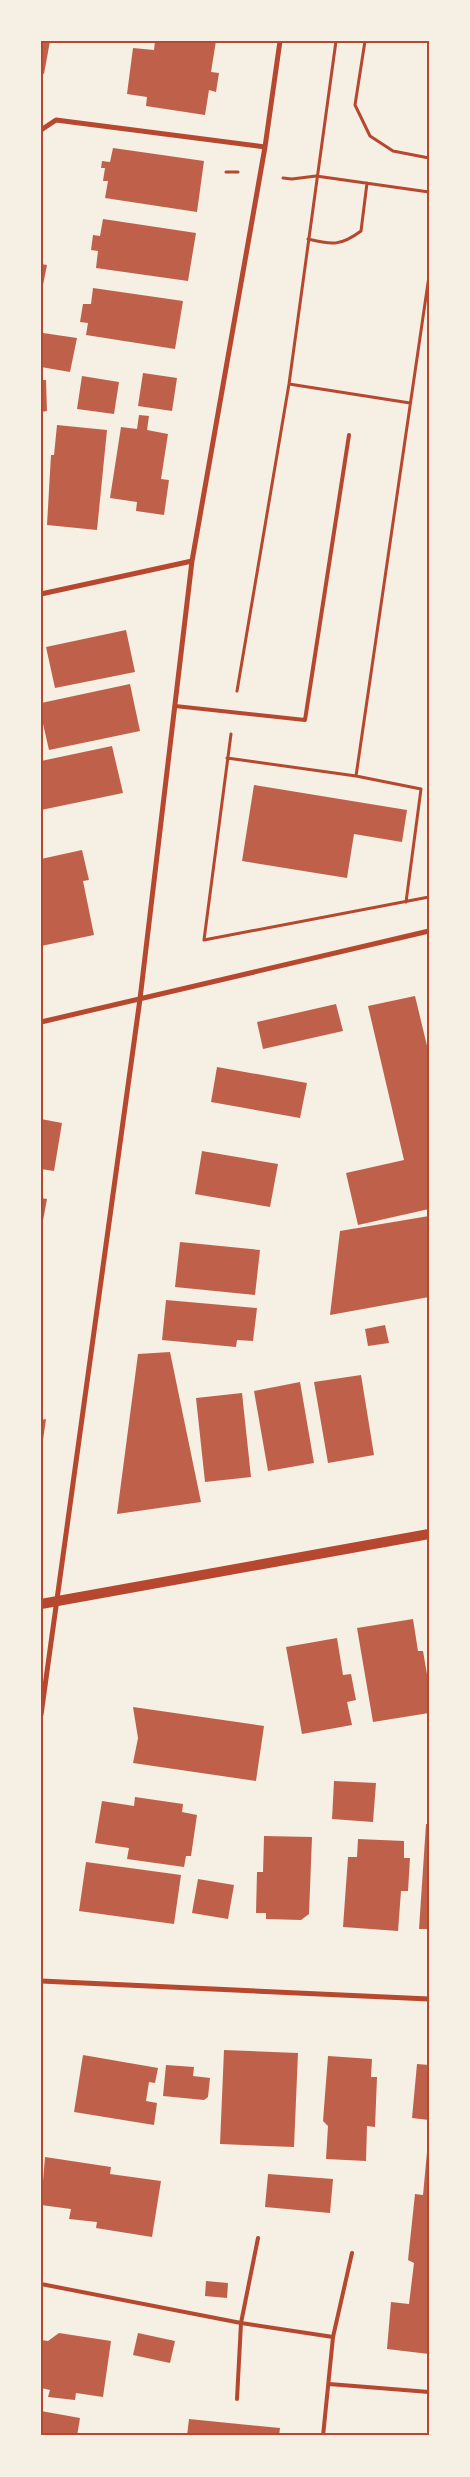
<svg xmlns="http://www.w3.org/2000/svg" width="470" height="2477" font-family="Figtree,sans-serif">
<rect width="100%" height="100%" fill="#f6efe4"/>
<path fill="#bf614a" d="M 41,41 L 50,41 L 44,74 L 41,73 Z
M 155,41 L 216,41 L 211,72 L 219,73 L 216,92 L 209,90 L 205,115 L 146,106 L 147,97 L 127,94 L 133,48 L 154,50 Z
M 113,148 L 204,161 L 197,212 L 105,198 L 108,181 L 103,181 L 105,168 L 101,168 L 102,161 L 110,162 Z
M 103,219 L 196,233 L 188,281 L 96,268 L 98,251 L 91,250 L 93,235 L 100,236 Z
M 41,264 L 47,265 L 42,290 L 41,290 Z
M 93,288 L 183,301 L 175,349 L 86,335 L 88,323 L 80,322 L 83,304 L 91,304 Z
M 43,333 L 77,338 L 70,372 L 41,367 Z
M 143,373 L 177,378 L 172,411 L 138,406 Z
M 82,376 L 119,382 L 114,414 L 77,409 Z
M 41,380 L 46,380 L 47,411 L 41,412 Z
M 139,415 L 149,416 L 147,430 L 168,434 L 161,479 L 169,480 L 164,515 L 136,511 L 137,502 L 110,498 L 121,427 L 137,429 Z
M 57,425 L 107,430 L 97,530 L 47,525 L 51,455 L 54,455 Z
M 126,630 L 135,672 L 55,688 L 46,647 Z
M 130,684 L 140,731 L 49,750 L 41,715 L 41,703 Z
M 112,746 L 123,793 L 41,810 L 41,761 Z
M 254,785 L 407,810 L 402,842 L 354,834 L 347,878 L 242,861 Z
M 82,850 L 89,880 L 83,881 L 94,935 L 41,946 L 41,859 Z
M 415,996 L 429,1054 L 429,1209 L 358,1225 L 346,1173 L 404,1160 L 368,1006 Z
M 336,1004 L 343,1031 L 263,1049 L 257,1022 Z
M 217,1067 L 307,1083 L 300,1118 L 211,1102 Z
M 41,1119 L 62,1123 L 54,1171 L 41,1169 Z
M 202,1151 L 278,1164 L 270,1207 L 195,1194 Z
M 41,1198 L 47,1199 L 42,1226 L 41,1226 Z
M 429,1216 L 429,1297 L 330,1315 L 340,1231 Z
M 180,1242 L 260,1250 L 255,1295 L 175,1287 Z
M 166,1300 L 257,1308 L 253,1341 L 237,1340 L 236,1347 L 162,1340 Z
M 385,1325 L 389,1343 L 368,1346 L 365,1329 Z
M 170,1352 L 201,1502 L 117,1514 L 138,1354 Z
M 361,1375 L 374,1455 L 328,1463 L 314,1382 Z
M 300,1382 L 314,1463 L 268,1471 L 254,1391 Z
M 242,1393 L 251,1477 L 205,1482 L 196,1398 Z
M 46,1419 L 42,1447 L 41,1447 L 41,1420 Z
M 413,1619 L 418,1651 L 423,1651 L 429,1686 L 429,1713 L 373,1722 L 357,1628 Z
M 337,1638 L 343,1675 L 351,1674 L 356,1700 L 347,1702 L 352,1725 L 302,1734 L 286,1647 Z
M 133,1707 L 264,1726 L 256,1781 L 133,1763 L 138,1738 Z
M 334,1781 L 376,1783 L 373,1822 L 332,1819 Z
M 135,1797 L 183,1804 L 182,1812 L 197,1815 L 191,1856 L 186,1856 L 184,1867 L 127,1859 L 129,1848 L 95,1843 L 102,1801 L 134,1806 Z
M 426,1824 L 429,1824 L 429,1929 L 419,1929 Z
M 264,1836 L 312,1837 L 309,1914 L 301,1920 L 266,1919 L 266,1913 L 256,1913 L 257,1872 L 263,1872 Z
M 358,1839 L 404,1841 L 404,1858 L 410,1858 L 408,1891 L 401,1891 L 398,1931 L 343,1927 L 348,1857 L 357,1857 Z
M 86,1862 L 181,1875 L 174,1924 L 79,1911 Z
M 198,1879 L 234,1885 L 228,1919 L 192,1913 Z
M 224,2050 L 298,2053 L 294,2147 L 220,2144 Z
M 83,2055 L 158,2068 L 155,2083 L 149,2082 L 146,2101 L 157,2103 L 154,2125 L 74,2112 Z
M 328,2056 L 372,2059 L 371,2077 L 377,2077 L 375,2127 L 367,2126 L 366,2161 L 326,2159 L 328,2126 L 323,2121 Z
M 417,2064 L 429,2065 L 429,2120 L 412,2118 Z
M 166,2065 L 194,2067 L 193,2076 L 210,2078 L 208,2097 L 204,2100 L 163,2096 Z
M 427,2152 L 429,2152 L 429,2354 L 387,2349 L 391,2302 L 409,2304 L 414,2263 L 408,2260 L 415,2194 L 423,2195 Z
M 45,2157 L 111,2167 L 110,2174 L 161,2181 L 152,2237 L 96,2228 L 97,2222 L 69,2219 L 71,2209 L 41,2205 Z
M 268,2174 L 333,2179 L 330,2213 L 265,2207 Z
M 206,2281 L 228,2283 L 227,2298 L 205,2296 Z
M 59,2333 L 111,2341 L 103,2397 L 76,2393 L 75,2400 L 48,2397 L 50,2390 L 41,2388 L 41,2340 L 48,2341 Z
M 138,2333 L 175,2341 L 170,2363 L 133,2355 Z
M 41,2411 L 80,2418 L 77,2436 L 41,2436 Z
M 189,2419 L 280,2428 L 279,2436 L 187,2436 Z"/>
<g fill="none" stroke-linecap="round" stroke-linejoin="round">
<path stroke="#b5482f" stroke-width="3" d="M 365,41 L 355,105 L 370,136 L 393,151 L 429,158
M 226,172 L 238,172
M 283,178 L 292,179 L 316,176 L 429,192
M 308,239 C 332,245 341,246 361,231 L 367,183
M 289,384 L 410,403
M 237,691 L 289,384 L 336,41
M 231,734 L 204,940 L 429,897
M 227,758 L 356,776
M 406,902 L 421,789 L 356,776 L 429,276"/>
<path stroke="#b5482f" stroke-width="4" d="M 175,706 L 305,720 L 349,435
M 41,2284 L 241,2323 L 333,2337 L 323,2436
M 333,2337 L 352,2253
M 329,2384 L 429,2392
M 237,2399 L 241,2323 L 258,2238"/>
<path stroke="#b5482f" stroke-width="5" d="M 41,130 L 56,120 L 265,147
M 41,594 L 192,561
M 41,1022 L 429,931
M 41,1715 L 140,999 L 192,561 L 265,147 L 280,41
M 41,1981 L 429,1999"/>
<path stroke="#b5482f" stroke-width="10" d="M 41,1604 L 429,1534"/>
</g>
<rect width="470" height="2477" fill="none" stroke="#f6efe4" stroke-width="85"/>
<rect x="42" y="42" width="386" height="2392" fill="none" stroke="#b5482f" stroke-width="2"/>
</svg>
